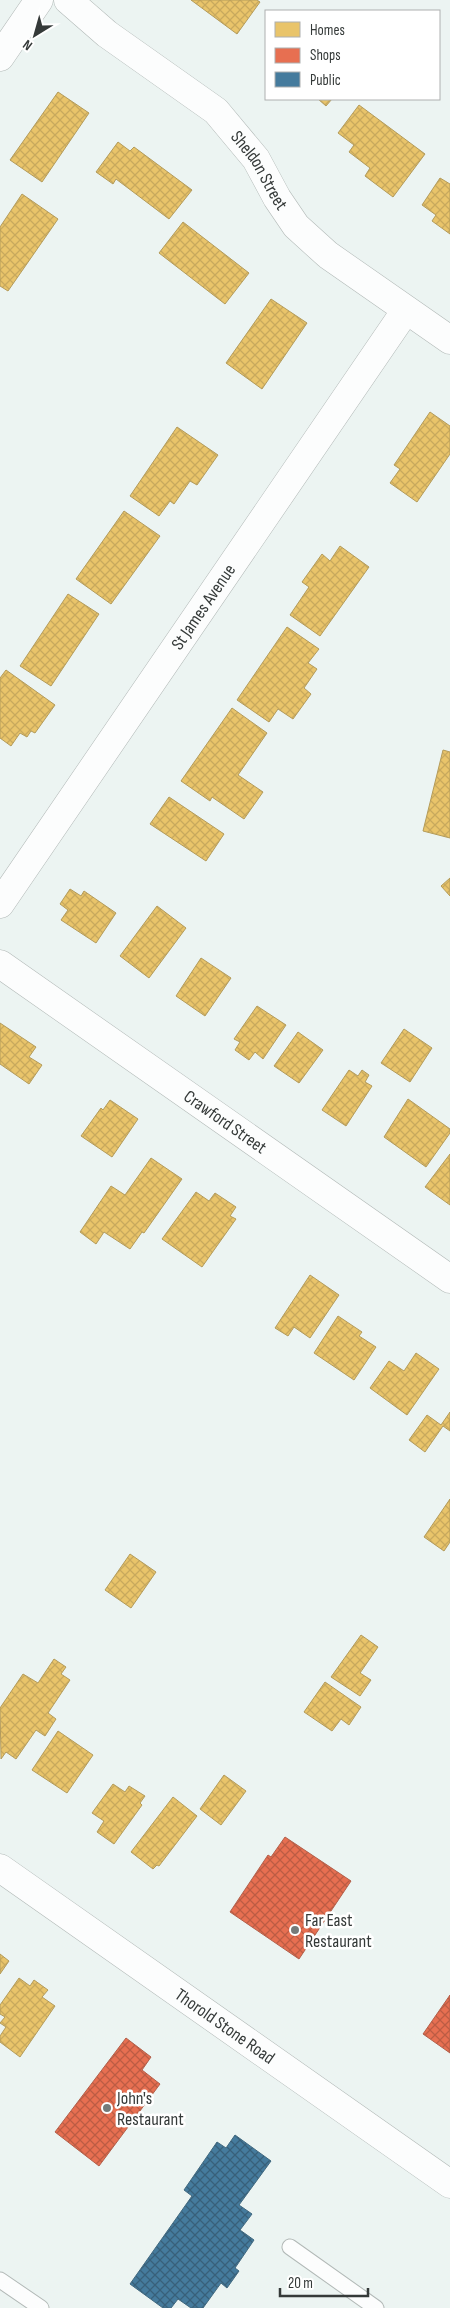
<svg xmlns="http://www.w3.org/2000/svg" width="450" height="2308" font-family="'Sofia Sans Condensed',sans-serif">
<defs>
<pattern id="homes-cross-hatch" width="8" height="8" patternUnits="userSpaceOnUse" patternTransform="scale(1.25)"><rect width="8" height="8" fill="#e9c46a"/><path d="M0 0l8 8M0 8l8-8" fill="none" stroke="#c8a95d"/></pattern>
<pattern id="shops-cross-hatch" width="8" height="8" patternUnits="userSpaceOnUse" patternTransform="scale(1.25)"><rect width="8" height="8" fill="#e76f51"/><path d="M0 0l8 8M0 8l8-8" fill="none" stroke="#bc5c44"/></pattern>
<pattern id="public-cross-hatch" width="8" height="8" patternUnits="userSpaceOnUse" patternTransform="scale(1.25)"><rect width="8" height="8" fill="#457b9d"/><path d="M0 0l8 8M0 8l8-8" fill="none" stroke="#38607a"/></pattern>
</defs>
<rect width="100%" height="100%" fill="#ecf4f2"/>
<path fill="url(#homes-cross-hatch)" stroke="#b39b5b" d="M 191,0 L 257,0 L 260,2 L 237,34 Z
M 58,92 L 89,113 L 42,182 L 10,160 Z
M 318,99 L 332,99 L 326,106 Z
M 359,105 L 425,154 L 393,197 L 365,176 L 370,168 L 349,152 L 354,145 L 338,133 Z
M 118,142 L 130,151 L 134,147 L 192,190 L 169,219 L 116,179 L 113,184 L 96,172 Z
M 440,178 L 450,184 L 450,234 L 432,221 L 436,215 L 422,205 Z
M 22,194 L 58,219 L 8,291 L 0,286 L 0,227 Z
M 183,222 L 249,273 L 225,304 L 159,253 Z
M 271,299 L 307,323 L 262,389 L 226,363 Z
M 430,412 L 450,426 L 450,454 L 417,502 L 390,483 L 400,469 L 394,465 Z
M 177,427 L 218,455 L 197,485 L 190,481 L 174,504 L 170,501 L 159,516 L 130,496 Z
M 124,511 L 160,536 L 111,604 L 76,579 Z
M 340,546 L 369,567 L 320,636 L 290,615 L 309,587 L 302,582 L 322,554 L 330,561 Z
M 68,594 L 99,614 L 51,686 L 20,666 Z
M 287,627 L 319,649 L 308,663 L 317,669 L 304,688 L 311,694 L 293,719 L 278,709 L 269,722 L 237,700 Z
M 6,670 L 55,705 L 35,733 L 31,731 L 27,737 L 20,733 L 11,746 L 0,738 L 0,678 Z
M 232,708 L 267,733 L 238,775 L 263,792 L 244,819 L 212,797 L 210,801 L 181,781 Z
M 443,750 L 450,752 L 450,838 L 423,831 Z
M 169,797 L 224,834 L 206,861 L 150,824 Z
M 450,878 L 450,896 L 441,886 Z
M 70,889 L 81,896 L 84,891 L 116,913 L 96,943 L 61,920 L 68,910 L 60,904 Z
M 157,906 L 186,928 L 149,978 L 120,956 Z
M 201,958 L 231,978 L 205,1016 L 176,996 Z
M 257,1006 L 286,1025 L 263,1059 L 255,1052 L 249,1060 L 235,1050 L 240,1042 L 234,1039 Z
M 0,1023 L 36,1047 L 29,1057 L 42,1065 L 29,1084 L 0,1064 Z
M 404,1029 L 432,1048 L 410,1082 L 381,1063 Z
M 298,1032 L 323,1050 L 299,1083 L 274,1066 Z
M 349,1070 L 358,1076 L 362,1070 L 369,1075 L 365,1082 L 372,1086 L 346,1126 L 322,1110 Z
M 408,1099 L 450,1129 L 450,1133 L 426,1167 L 384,1137 Z
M 110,1100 L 138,1119 L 112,1157 L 81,1136 L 101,1108 L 103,1110 Z
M 450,1154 L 450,1205 L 425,1187 Z
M 151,1158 L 182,1179 L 144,1233 L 142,1232 L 130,1249 L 104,1232 L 96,1244 L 80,1232 L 111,1186 L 125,1195 Z
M 196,1192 L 209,1201 L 215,1193 L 236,1207 L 230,1216 L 236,1219 L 202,1267 L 162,1239 Z
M 310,1275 L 339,1295 L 310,1338 L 294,1327 L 288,1336 L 275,1328 Z
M 338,1316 L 362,1332 L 359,1336 L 376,1347 L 354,1380 L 314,1353 Z
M 416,1353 L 439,1369 L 407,1415 L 370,1388 L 389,1361 L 404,1371 Z
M 450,1412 L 450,1431 L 443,1426 L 425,1452 L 409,1440 L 427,1415 L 441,1425 Z
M 450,1499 L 450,1542 L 444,1551 L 424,1537 Z
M 130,1554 L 156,1572 L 131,1608 L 105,1590 Z
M 361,1635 L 378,1647 L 360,1673 L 371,1680 L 360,1696 L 331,1677 Z
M 54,1659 L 66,1667 L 61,1674 L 70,1680 L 48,1713 L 56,1719 L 45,1736 L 36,1730 L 16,1759 L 6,1752 L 1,1759 L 0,1708 L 23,1674 L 38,1683 Z
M 325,1682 L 361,1707 L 349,1725 L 341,1719 L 332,1731 L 304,1712 Z
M 58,1731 L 93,1755 L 67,1793 L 32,1770 Z
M 224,1775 L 246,1791 L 221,1825 L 200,1809 Z
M 113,1784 L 125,1792 L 129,1786 L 145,1796 L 140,1803 L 142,1805 L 114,1844 L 97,1832 L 104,1821 L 92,1813 Z
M 173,1797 L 197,1816 L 159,1866 L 157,1865 L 153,1869 L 131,1852 Z
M 0,1954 L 9,1961 L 0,1974 Z
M 19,1978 L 30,1986 L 34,1980 L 48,1990 L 42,1997 L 55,2006 L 20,2057 L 0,2042 L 0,2036 L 6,2027 L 0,2023 L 5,2017 L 0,2014 L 0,2005 Z"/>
<path fill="url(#shops-cross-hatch)" stroke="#b25f4a" d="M 285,1837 L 351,1881 L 299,1959 L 230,1912 L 268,1855 L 271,1857 Z
M 450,1995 L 450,2053 L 423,2034 Z
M 126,2038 L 151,2057 L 142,2070 L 160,2084 L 99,2166 L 55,2132 Z"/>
<path fill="url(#public-cross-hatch)" stroke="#40687f" d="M 235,2135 L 271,2161 L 239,2205 L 252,2214 L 240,2230 L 254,2240 L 235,2268 L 239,2271 L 227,2288 L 221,2283 L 203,2308 L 191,2308 L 178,2299 L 171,2308 L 163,2308 L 130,2284 L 192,2196 L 184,2190 L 217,2142 L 226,2148 Z"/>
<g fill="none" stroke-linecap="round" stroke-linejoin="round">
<g stroke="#b2b9b7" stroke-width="17">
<path id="service" d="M 290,2247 L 376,2308
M 0,2280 L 41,2308"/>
</g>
<g stroke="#b2b9b7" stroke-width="29">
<g id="minor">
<path id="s1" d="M 68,0 L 107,34 L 216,111 L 256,159 L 277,198 L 296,226 L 328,255 L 450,340"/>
<path d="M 0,57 L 39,0"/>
<path id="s2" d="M 0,904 L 406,310"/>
<path id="s3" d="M 0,964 L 450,1279"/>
</g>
</g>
<g stroke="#b2b9b7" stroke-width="29">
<g id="secondary">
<path id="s4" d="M 0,1868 L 450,2184"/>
</g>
</g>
<use href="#service" stroke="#fcfdfd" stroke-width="15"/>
<use href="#minor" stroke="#fcfdfd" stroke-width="28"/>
<use href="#secondary" stroke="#fcfdfd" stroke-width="28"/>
</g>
<g fill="#757b7a" stroke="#fff" stroke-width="2">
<circle cx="295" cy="1930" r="5"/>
<circle cx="107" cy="2108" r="5"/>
</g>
<g text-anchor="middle" stroke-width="5" stroke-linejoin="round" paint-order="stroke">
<g font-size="18" fill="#353a39" stroke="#fff">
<text dy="6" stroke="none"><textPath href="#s1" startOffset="259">Sheldon Street</textPath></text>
<text dy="6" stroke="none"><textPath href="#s2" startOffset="360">St James Avenue</textPath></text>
<text dy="6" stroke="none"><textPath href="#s3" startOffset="275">Crawford Street</textPath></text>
<text dy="6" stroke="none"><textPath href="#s4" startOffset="275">Thorold Stone Road</textPath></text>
</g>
<g font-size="18" fill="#353a39" stroke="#fff" text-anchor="start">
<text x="305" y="1926">Far East<tspan x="305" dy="21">Restaurant</tspan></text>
<text x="117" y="2104">John's<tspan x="117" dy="21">Restaurant</tspan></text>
</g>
</g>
<rect x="265" y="10" width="175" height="90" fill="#ffffff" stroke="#aeb0b0"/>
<rect x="275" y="22" width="25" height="15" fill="#e9c46a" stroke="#aeb0b0"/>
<text x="310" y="35" font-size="15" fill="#353a39">Homes</text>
<rect x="275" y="48" width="25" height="15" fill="#e76f51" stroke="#aeb0b0"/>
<text x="310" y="60" font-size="15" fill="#353a39">Shops</text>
<rect x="275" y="72" width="25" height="15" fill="#457b9d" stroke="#aeb0b0"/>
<text x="310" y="85" font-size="15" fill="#353a39">Public</text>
<g transform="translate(35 35) rotate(217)" stroke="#ffffff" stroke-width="4" paint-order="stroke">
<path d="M0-4L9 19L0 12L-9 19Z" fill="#353a39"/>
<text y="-8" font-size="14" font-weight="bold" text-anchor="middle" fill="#353a39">N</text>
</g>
<path d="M280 2288v8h88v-8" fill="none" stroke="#353a39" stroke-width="2.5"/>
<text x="288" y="2288" font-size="15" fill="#353a39" stroke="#ffffff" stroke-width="4" paint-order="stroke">20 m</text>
</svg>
